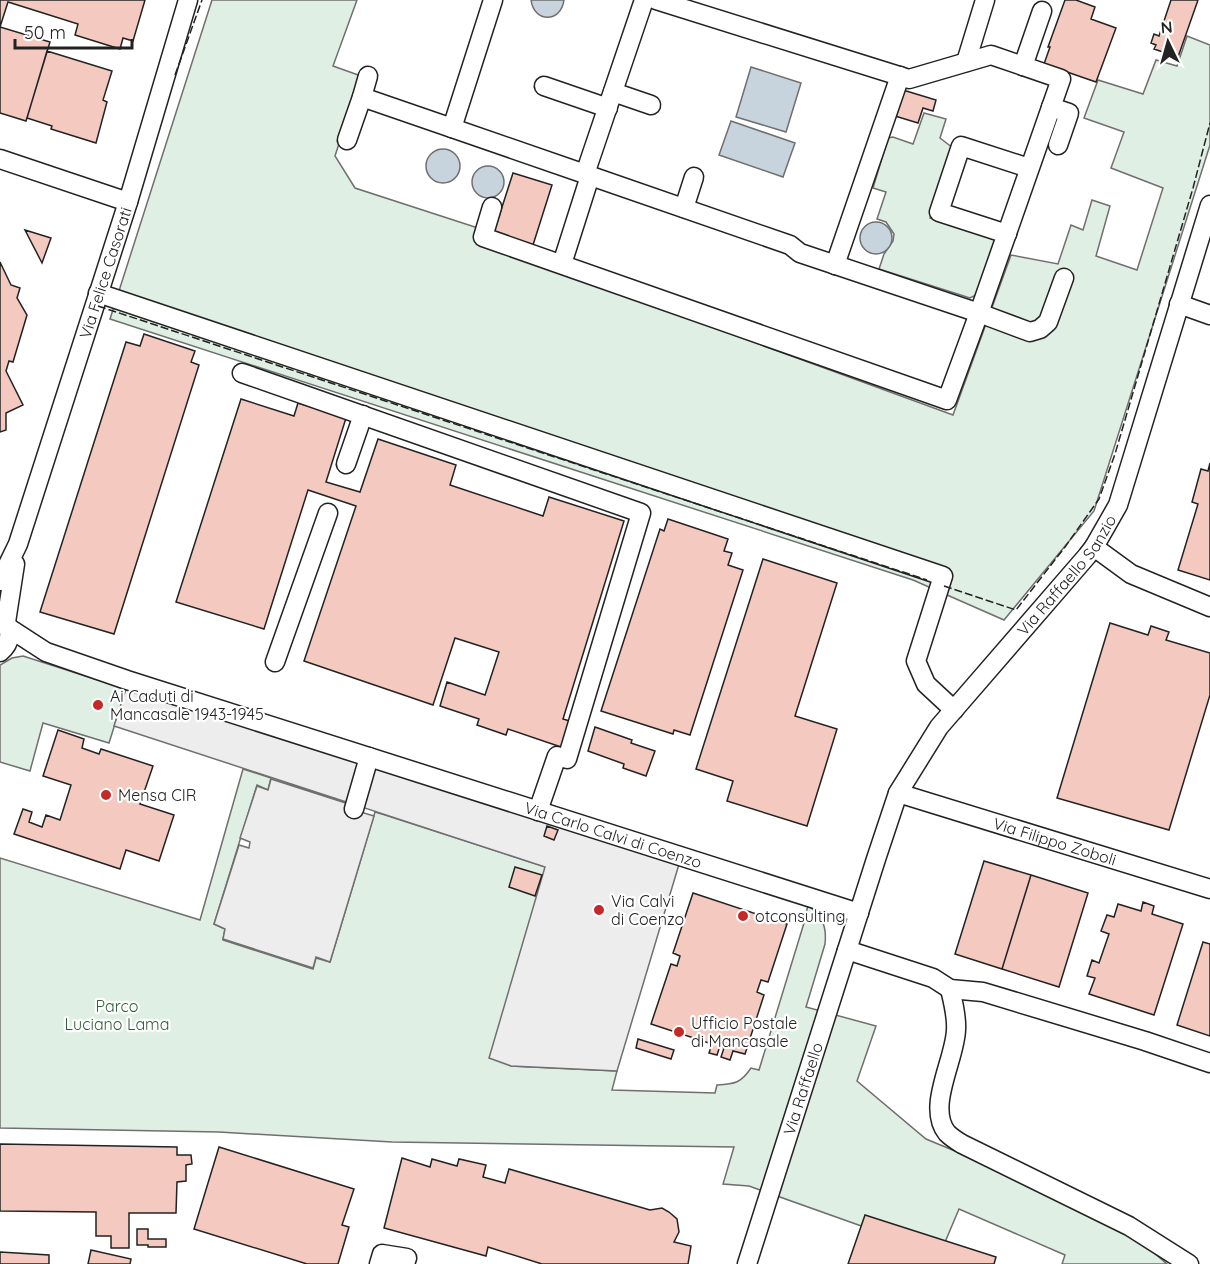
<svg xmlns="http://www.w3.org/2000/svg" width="1210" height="1264" font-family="Quicksand,sans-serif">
<rect width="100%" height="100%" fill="#fff"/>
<path fill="#e0efe3" stroke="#6f6f6f" stroke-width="1.5" d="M 212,0 L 357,0 L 333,66 L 361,76 L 335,156 L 355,188 L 478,228 L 474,240 L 953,415 L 1011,255 L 1058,264 L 1071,225 L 1083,230 L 1092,200 L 1110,206 L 1096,256 L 1137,270 L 1163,188 L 1111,168 L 1124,132 L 1084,118 L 1098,80 L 1143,94 L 1156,60 L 1177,66 L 1187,36 L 1210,45 L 1210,145 L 1094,511 L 1004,620 L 913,580 L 110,319 Z
M 924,113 L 946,119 L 940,138 L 953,148 L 930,218 L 996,237 L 978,294 L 970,298 L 879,269 L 884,254 L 893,241 L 894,234 L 886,222 L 877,219 L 886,192 L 873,188 L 888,138 L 893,137 L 913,144 Z
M 23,656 L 126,689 L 109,743 L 43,723 L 30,771 L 0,762 L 0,665 L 12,658 Z
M 243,769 L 271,778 L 268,790 L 257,785 L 214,924 L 225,929 L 223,940 L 313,969 L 316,958 L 330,962 L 375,812 L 385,815 L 546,867 L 511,1066 L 617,1071 L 612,1090 L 715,1093 L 717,1085 C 735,1084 741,1083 751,1068 L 759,1070 L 804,923 L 808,905 C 822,917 827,925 825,944 L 806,1007 L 876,1026 L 857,1081 L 926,1139 L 984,1163 L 1131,1233 L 1167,1264 L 1062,1264 L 1065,1255 L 959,1209 L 940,1254 L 749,1186 L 723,1184 L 734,1147 L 392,1142 L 219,1132 L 0,1128 L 0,858 L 200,920 Z"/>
<path fill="#ededed" stroke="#6f6f6f" stroke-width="1.5" d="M 127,686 L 680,861 L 617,1071 L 511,1066 L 489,1058 L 545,867 L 114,726 Z
M 271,779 L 355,806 L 354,810 L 374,816 L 330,962 L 316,957 L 313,968 L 223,939 L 225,929 L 214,924 L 239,845 L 249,848 L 250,842 L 240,838 L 257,786 L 268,790 Z"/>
<path fill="#c7d3dd" stroke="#6f6f6f" stroke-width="1.5" d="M 531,0 L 564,0 C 561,23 534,23 531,0 Z
M 751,67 L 801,83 L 786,132 L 736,117 Z
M 731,121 L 795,143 L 783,177 L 719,155 Z
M426 166a17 17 0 1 1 34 0a17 17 0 1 1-34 0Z
M472 182a16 16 0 1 1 32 0a16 16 0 1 1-32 0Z
M860 238a16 16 0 1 1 32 0a16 16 0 1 1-32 0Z"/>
<path fill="#f3c9c0" stroke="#222" stroke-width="1.5" d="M 0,0 L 145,0 L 133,41 L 123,38 L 120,49 L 75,35 L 78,24 L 8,2 L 0,27 L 50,42 L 26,121 L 0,113 Z
M 1065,0 L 1076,0 L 1095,7 L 1091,19 L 1116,28 L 1096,82 L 1044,64 L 1050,47 L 1048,47 Z
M 1171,0 L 1198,0 L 1178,57 L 1154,49 L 1156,45 L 1151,43 L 1154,34 L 1159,36 Z
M 47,51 L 112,71 L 103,100 L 107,102 L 96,143 L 51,129 L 52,126 L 27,118 Z
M 903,90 L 936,100 L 933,111 L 923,108 L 918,123 L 895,116 Z
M 513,173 L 552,185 L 533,245 L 494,232 Z
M 25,230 L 51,238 L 42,263 Z
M 0,262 L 11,285 L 20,288 L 17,298 L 27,315 L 13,362 L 9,361 L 6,371 L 23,405 L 6,413 L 6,430 L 0,432 Z
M 144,334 L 195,351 L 191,362 L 199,365 L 114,634 L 40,612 L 126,342 L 140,346 Z
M 241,399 L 294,416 L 298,403 L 346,418 L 326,482 L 360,492 L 378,439 L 456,465 L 450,485 L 543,516 L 549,497 L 624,521 L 563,719 L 573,722 L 564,748 L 508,729 L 506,735 L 477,725 L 479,719 L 440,706 L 447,682 L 485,695 L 499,652 L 455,638 L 433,705 L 304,661 L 356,506 L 308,490 L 264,629 L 176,602 Z
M 1210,463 L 1210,580 L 1178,570 L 1198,504 L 1192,502 L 1201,469 L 1208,471 Z
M 668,519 L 728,539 L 724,551 L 732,553 L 728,565 L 743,570 L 690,735 L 674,730 L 673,734 L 601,711 L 660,529 L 664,531 Z
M 763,559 L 837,583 L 795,716 L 837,729 L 807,826 L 727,801 L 733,781 L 696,769 Z
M 1110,623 L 1148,635 L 1151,626 L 1169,632 L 1166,640 L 1210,653 L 1210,695 L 1169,830 L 1057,798 Z
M 595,727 L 632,740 L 631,743 L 655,751 L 646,776 L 623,768 L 624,764 L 588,751 Z
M 58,730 L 84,739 L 82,748 L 99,754 L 101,749 L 153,766 L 140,804 L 174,815 L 159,861 L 126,850 L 120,869 L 14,834 L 23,809 L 32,812 L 29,822 L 42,827 L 46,815 L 60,820 L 71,785 L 43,776 Z
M 547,826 L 558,830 L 554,840 L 544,836 Z
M 984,861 L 1031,875 L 1002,969 L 955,954 Z
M 515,867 L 542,875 L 535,896 L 509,887 Z
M 1031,875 L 1088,893 L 1059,987 L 1002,969 Z
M 693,893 L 787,924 L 768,982 L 761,980 L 757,992 L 764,995 L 745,1054 L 733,1051 L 730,1060 L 721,1057 L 724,1048 L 720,1046 L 717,1055 L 709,1053 L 712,1044 L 651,1024 L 671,964 L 677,966 L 680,956 L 673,953 Z
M 1143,902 L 1154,906 L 1152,914 L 1183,924 L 1154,1015 L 1089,994 L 1095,978 L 1087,976 L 1092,960 L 1099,963 L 1109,934 L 1101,931 L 1107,915 L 1114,917 L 1118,904 L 1141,911 Z
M 1203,942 L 1210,944 L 1210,1036 L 1177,1025 Z
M 638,1039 L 674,1050 L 671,1059 L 636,1048 Z
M 0,1144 L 177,1147 L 177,1155 L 191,1155 L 192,1164 L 186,1165 L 186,1181 L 177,1182 L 176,1213 L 129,1213 L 129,1248 L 111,1248 L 111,1236 L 96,1236 L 96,1212 L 0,1211 Z
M 219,1147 L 354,1189 L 342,1225 L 349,1227 L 338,1264 L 307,1264 L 194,1229 Z
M 402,1158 L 430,1167 L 432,1159 L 457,1166 L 459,1159 L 486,1165 L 483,1177 L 505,1183 L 509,1169 L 650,1210 L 662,1208 L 669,1212 L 677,1219 L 679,1232 L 674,1242 L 691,1246 L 688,1264 L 542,1264 L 488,1247 L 486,1256 L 384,1228 Z
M 865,1215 L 996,1257 L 994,1264 L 848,1264 Z
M 137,1229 L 148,1229 L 148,1239 L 166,1239 L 166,1247 L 148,1247 L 148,1245 L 137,1245 Z
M 91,1250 L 131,1259 L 130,1264 L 88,1264 Z
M 0,1252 L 49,1255 L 49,1264 L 0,1264 Z"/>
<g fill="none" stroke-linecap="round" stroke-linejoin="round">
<g stroke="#222" stroke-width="21">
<g id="minor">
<path d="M 493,0 L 452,128 L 585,174"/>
<path d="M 644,0 L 585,174 L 790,245 L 800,253 L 979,313 L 1061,79 L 991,55 L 909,79 L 656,0"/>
<path d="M 966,62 L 985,0"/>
<path d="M 1023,66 L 1042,11"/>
<path d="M 544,86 L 608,108"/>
<path d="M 613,92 L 651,105"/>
<path d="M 362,97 L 368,76"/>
<path d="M 1051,107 L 1069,113 L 1058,145"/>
<path d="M 347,140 L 362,97 L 452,128"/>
<path d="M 0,159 L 128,202"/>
<path d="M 492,207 L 483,237 L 947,400 L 979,313 L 1030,332 L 1040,329 L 1048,322 L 1064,278"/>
<path d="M 684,208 L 694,177"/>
<path d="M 1007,234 L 939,212 L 961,146 L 1029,168"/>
<path d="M 562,264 L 590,176"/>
<path d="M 835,265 L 900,76"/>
<path d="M 98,293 L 943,576 L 916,661 L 926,684 L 954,710"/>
<path d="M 1179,304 L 1210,315"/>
<path d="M 242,373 L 641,513 L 567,759 L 557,756 L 538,811"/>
<path d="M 346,464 L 363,415"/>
<path d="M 1094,547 L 1131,574 L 1210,607"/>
<path id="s1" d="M 0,581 L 18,544 L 128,202 L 188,0"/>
<path d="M 6,622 L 15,564"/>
<path id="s2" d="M 9,628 L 46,652 L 127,680 L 859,913"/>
<path d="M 0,652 C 11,643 12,631 4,620"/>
<path d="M 275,662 L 328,513"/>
<path id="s3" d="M 898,793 L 1210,889"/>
<path d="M 354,809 L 369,757"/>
<path d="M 847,950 L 933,978 L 950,989 L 983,992 L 1145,1041 L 1210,1063"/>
<path d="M 950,989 C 953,1002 957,1016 956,1030 C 955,1060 926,1107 947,1133 C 951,1137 957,1141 962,1144 L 1129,1226 L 1189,1264"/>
<path d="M 379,1264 L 382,1254 L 407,1258 L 405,1264"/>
<path id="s4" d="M 747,1264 L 876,859 L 898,793 L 939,727 L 1087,556 L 1094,547 L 1118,505 L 1210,205"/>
</g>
</g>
<use href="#minor" stroke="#fff" stroke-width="18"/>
<path stroke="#222" stroke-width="1.5" stroke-dasharray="8 3" stroke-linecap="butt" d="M 175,75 L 202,0
M 98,306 L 927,580
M 944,586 L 1016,610 L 1065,547 L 1099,499 L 1115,454 L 1193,188 L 1210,123"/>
</g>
<g fill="#c62828" stroke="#fff" stroke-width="2">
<circle cx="98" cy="705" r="6"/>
<circle cx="106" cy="795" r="6"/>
<circle cx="599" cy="910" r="6"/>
<circle cx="743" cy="916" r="6"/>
<circle cx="679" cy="1032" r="6"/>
</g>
<g text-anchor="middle" stroke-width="4.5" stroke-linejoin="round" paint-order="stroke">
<g font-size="16" fill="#222" stroke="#fff">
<text dy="6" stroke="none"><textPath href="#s1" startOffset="326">Via Felice Casorati</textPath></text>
<text dy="6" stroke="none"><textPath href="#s4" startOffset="771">Via Raffaello Sanzio</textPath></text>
<text dy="6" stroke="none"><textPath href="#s2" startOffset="640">Via Carlo Calvi di Coenzo</textPath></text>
<text dy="6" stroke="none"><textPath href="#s3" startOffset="164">Via Filippo Zoboli</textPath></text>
<text dy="6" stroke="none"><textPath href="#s4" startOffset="184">Via Raffaello</textPath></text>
</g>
<g font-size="16" fill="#222" stroke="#fff" text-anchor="start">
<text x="110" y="702">Ai Caduti di<tspan x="110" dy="18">Mancasale 1943-1945</tspan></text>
<text x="118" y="801">Mensa CIR</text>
<text x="611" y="907">Via Calvi<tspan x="611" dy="18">di Coenzo</tspan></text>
<text x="755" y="922">otconsulting</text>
<text x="691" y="1029">Ufficio Postale<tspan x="691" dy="18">di Mancasale</tspan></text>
</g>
<g font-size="16" fill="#2f5e38" stroke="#fff">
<text x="117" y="1012">Parco<tspan x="117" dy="18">Luciano Lama</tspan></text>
</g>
</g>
<g transform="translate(1168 42) rotate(355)" stroke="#ffffff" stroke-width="4.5" paint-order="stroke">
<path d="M0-4.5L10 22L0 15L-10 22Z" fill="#222222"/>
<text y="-9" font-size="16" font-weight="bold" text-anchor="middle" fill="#222222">N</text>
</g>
<path d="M15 39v9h117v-9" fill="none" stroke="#222222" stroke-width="3"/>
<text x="24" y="39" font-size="18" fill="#222222" stroke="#ffffff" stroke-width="4.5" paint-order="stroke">50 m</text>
</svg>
